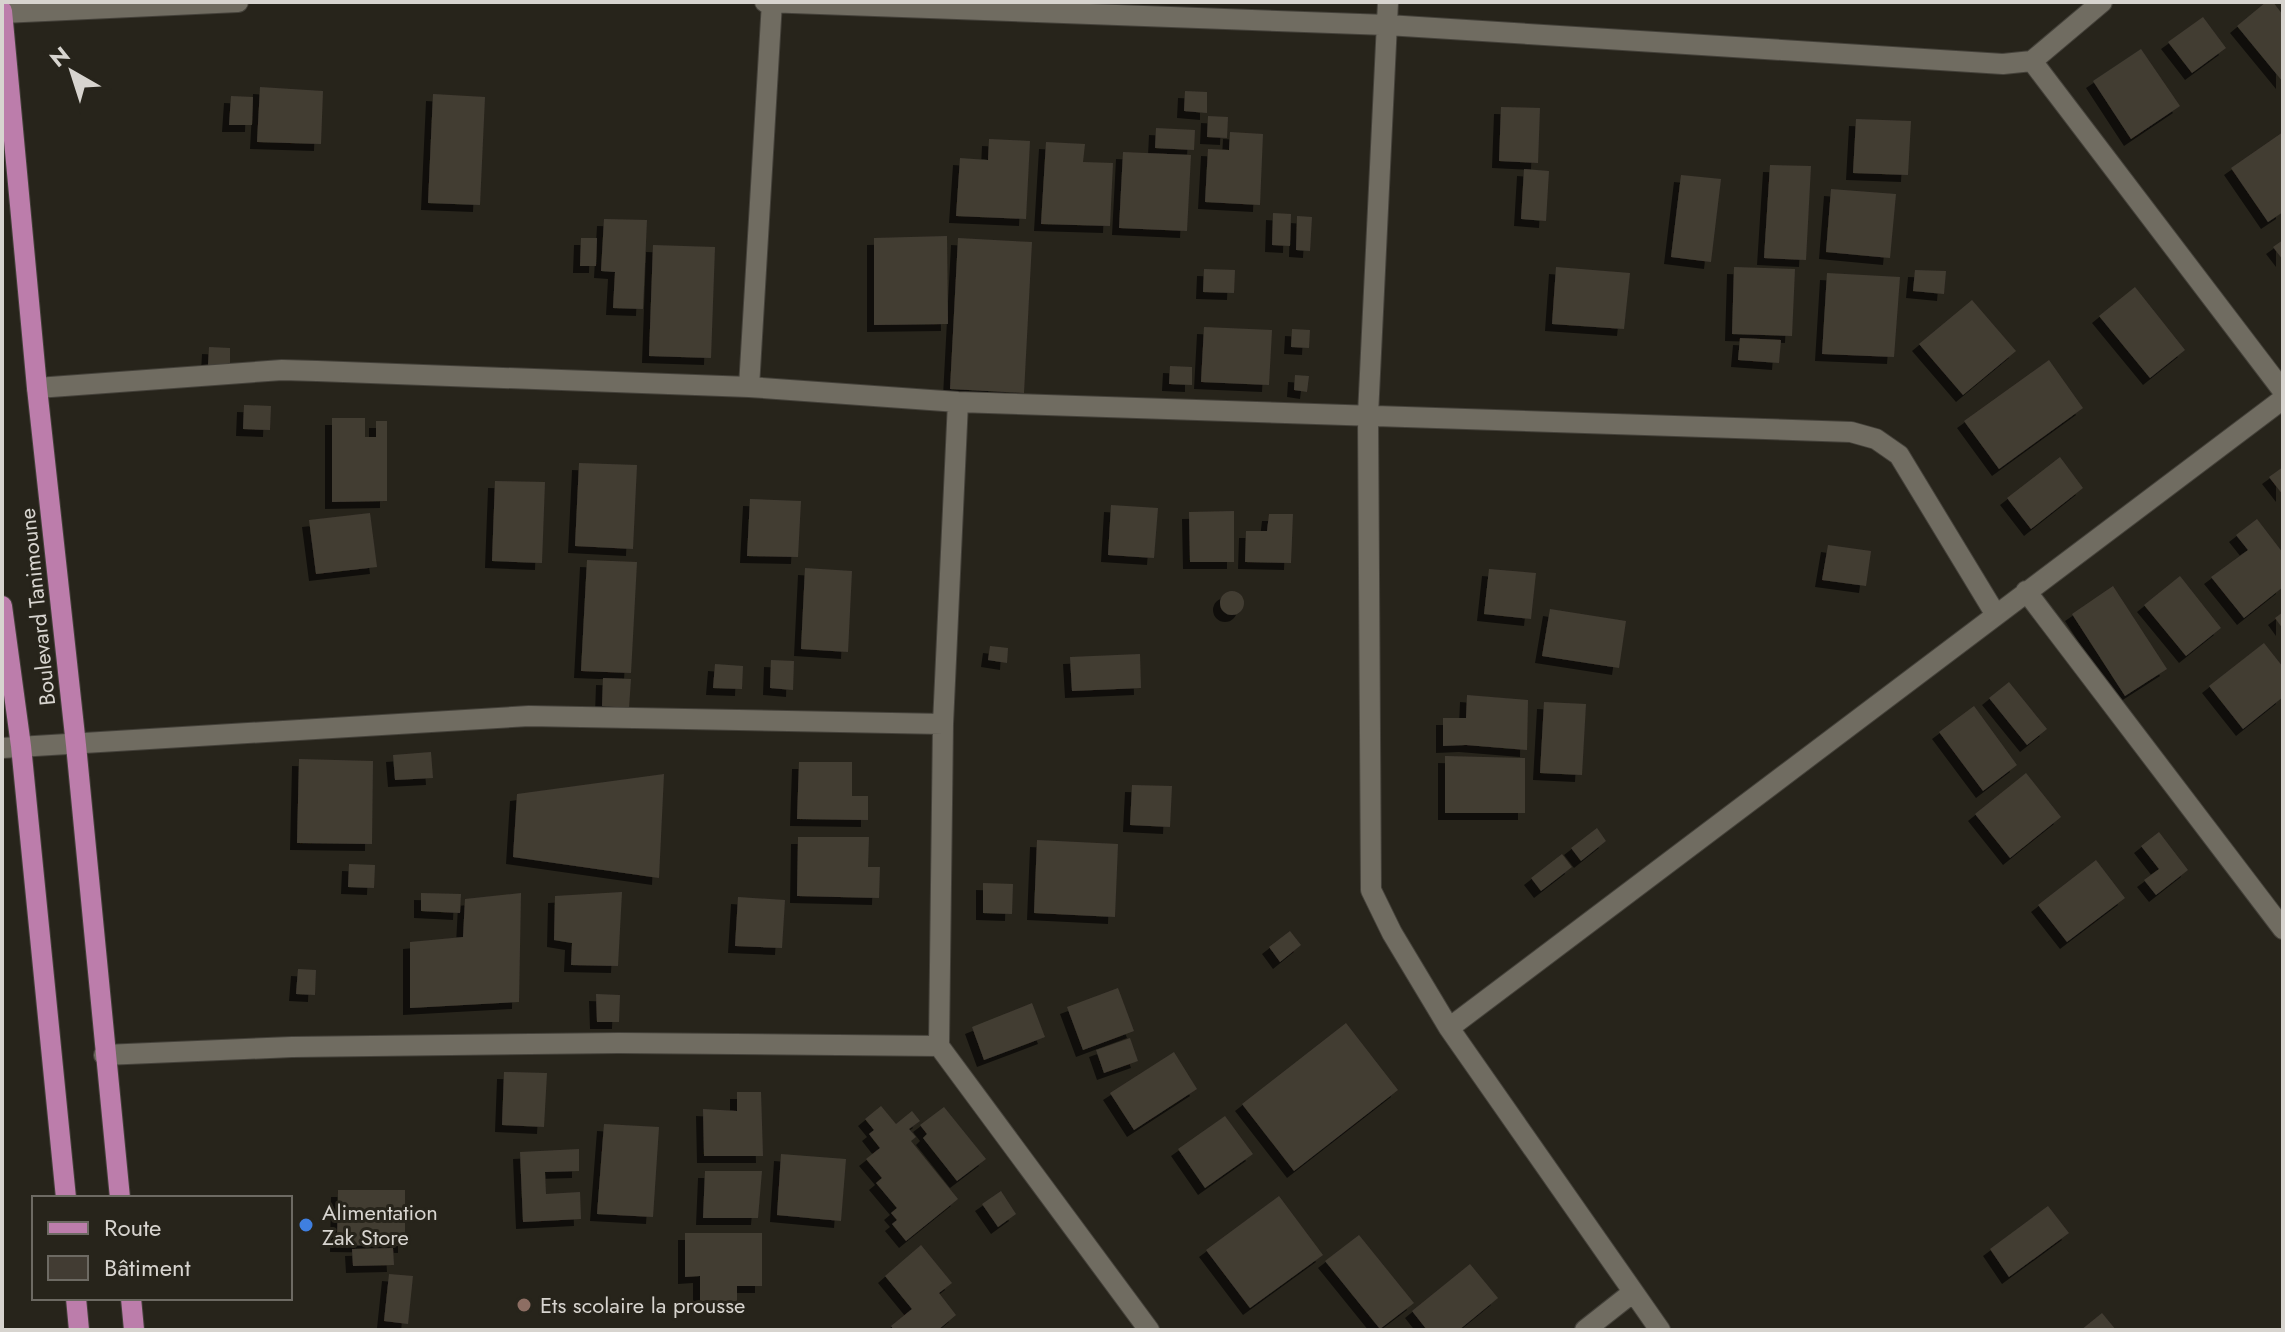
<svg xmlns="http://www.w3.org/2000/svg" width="2285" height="1332" font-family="Jost,sans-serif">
<defs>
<filter id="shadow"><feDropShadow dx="-7" dy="7" stdDeviation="0" flood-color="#0009"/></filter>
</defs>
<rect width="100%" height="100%" fill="#27241b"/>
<path fill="#423c33" filter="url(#shadow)" d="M 2266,2 L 2273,2 L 2283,15 L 2283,82 L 2237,26 Z
M 2203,17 L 2226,48 L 2192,73 L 2168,42 Z
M 2141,49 L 2180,106 L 2131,139 L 2093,81 Z
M 260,87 L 323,91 L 321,144 L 257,142 Z
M 1185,91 L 1207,92 L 1207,113 L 1184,111 Z
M 433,94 L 485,97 L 480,205 L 428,203 Z
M 231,96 L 253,97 L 252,125 L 229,125 Z
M 1501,107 L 1540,108 L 1538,163 L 1499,161 Z
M 1208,116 L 1228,117 L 1227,138 L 1207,137 Z
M 1856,119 L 1911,121 L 1908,175 L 1853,173 Z
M 1156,128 L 1195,130 L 1194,150 L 1155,148 Z
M 1230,132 L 1263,134 L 1260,205 L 1205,202 L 1208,149 L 1229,150 Z
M 2283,132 L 2283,212 L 2268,222 L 2231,168 Z
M 989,139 L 1030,141 L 1026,219 L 956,216 L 960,158 L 988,160 Z
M 1046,142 L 1085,144 L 1083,162 L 1113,163 L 1110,226 L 1041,224 Z
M 1123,152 L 1191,155 L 1187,231 L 1119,228 Z
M 1770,165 L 1811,166 L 1806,260 L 1764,258 Z
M 1524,169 L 1549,171 L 1546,221 L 1521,219 Z
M 1681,175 L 1721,179 L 1711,262 L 1671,257 Z
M 1831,189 L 1896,194 L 1890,258 L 1826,252 Z
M 1273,213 L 1291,214 L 1290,246 L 1272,245 Z
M 1297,216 L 1312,217 L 1310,251 L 1296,250 Z
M 604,219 L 647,220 L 643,309 L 613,308 L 615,272 L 601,271 Z
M 947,236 L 948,324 L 874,325 L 874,238 Z
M 581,238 L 597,238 L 596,266 L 580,266 Z
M 958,238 L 1032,242 L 1024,393 L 950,389 Z
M 2283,240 L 2283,260 L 2273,247 Z
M 653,245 L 715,247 L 711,358 L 649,356 Z
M 1556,267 L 1630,273 L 1624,329 L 1552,324 Z
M 1734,267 L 1795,269 L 1792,336 L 1732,334 Z
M 1204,269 L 1235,270 L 1234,293 L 1203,292 Z
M 1915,270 L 1946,271 L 1944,294 L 1913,291 Z
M 1827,273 L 1900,277 L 1894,357 L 1822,354 Z
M 2135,287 L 2185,350 L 2150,378 L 2099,316 Z
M 1972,300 L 2016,351 L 1963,395 L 1919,344 Z
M 1204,327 L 1272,330 L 1269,385 L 1201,382 Z
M 1292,329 L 1310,330 L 1309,348 L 1291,347 Z
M 1740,338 L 1781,340 L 1779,363 L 1738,360 Z
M 209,347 L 230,348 L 230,366 L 208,365 Z
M 2049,360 L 2083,408 L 1999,469 L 1964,421 Z
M 1170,366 L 1192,367 L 1192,385 L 1169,384 Z
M 1295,375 L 1309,376 L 1307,392 L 1294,390 Z
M 244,405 L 271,406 L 270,430 L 243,429 Z
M 332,418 L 365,418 L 365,437 L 376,437 L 376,421 L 387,421 L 387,501 L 332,502 Z
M 2060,457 L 2083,488 L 2031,529 L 2007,498 Z
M 579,463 L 637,465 L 633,549 L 575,546 Z
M 2283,467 L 2283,495 L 2269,477 Z
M 495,481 L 545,482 L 542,563 L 492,561 Z
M 750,499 L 801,501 L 798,557 L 747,556 Z
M 1111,505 L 1158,508 L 1154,558 L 1108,555 Z
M 1234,511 L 1234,562 L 1190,562 L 1189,512 Z
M 370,513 L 377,567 L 316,574 L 309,520 Z
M 1269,514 L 1293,514 L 1291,563 L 1245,562 L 1246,531 L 1267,531 Z
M 2257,519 L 2283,553 L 2283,587 L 2244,618 L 2211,577 L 2248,550 L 2236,535 Z
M 1828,545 L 1871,551 L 1866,586 L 1822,580 Z
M 587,560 L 637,562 L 631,673 L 581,671 Z
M 805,568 L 852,571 L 848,652 L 801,649 Z
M 1489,569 L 1536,573 L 1531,619 L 1484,614 Z
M 2180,576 L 2221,628 L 2186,656 L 2144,605 Z
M 2113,586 L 2167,669 L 2125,696 L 2072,614 Z
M1220 603a12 12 0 1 1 24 0a12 12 0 1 1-24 0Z
M 1550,609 L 1626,621 L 1619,668 L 1542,656 Z
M 2283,612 L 2283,629 L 2275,618 Z
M 2264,643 L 2283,667 L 2283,697 L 2243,729 L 2209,686 Z
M 990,646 L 1008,648 L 1007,663 L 988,660 Z
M 1140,654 L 1141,688 L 1072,691 L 1070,657 Z
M 771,660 L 794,661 L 793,690 L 770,688 Z
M 715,664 L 743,666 L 742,689 L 713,688 Z
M 603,678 L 631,679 L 629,708 L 602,706 Z
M 2009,682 L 2047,729 L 2027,745 L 1989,698 Z
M 1467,695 L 1528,700 L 1527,750 L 1466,745 L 1443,746 L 1443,718 L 1466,718 Z
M 1544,702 L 1586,704 L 1582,775 L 1540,773 Z
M 1974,706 L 2017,765 L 1983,791 L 1939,732 Z
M 431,752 L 433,778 L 395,780 L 393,755 Z
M 1445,756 L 1525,758 L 1525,813 L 1445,813 Z
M 299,759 L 373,761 L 372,844 L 297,843 Z
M 799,762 L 852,762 L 852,796 L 868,796 L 868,820 L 797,819 Z
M 2026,773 L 2061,817 L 2010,858 L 1975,814 Z
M 664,774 L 659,878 L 513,857 L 517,794 Z
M 1132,785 L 1172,786 L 1170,827 L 1130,825 Z
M 1597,828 L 1606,841 L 1581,861 L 1571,848 Z
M 2159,832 L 2188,870 L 2156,895 L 2144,880 L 2159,869 L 2141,846 Z
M 798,837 L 869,837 L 868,867 L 880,867 L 879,898 L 797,896 Z
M 1037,840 L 1118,844 L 1115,917 L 1034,913 Z
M 1562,854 L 1572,867 L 1541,891 L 1531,878 Z
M 2096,860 L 2125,898 L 2067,942 L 2038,905 Z
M 349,864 L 375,865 L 374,888 L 348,887 Z
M 983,883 L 1013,884 L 1012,914 L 983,913 Z
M 622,892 L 618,966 L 571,965 L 572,943 L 554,940 L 555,896 Z
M 421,893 L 461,894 L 460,913 L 421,911 Z
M 521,893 L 519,1002 L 410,1008 L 410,942 L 463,937 L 465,899 Z
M 738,897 L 785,900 L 782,948 L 735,946 Z
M 1290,931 L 1301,945 L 1280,962 L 1269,947 Z
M 298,969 L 316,970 L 315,995 L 296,994 Z
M 1118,988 L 1134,1031 L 1083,1050 L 1067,1007 Z
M 596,994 L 620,995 L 619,1022 L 597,1022 Z
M 1032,1003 L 1045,1037 L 984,1060 L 972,1027 Z
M 1346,1023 L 1398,1090 L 1294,1171 L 1242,1104 Z
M 1130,1038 L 1138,1061 L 1104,1073 L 1096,1050 Z
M 1174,1052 L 1197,1089 L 1134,1130 L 1110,1093 Z
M 504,1072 L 547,1073 L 544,1127 L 502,1125 Z
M 737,1092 L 761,1092 L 763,1156 L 704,1156 L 703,1109 L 737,1111 Z
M 881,1106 L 896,1124 L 912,1111 L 920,1121 L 909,1129 L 916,1137 L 911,1141 L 958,1199 L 906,1241 L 892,1224 L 897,1220 L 891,1213 L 897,1208 L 876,1183 L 882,1178 L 866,1159 L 880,1148 L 869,1134 L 874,1130 L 865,1119 Z
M 944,1107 L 986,1159 L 957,1181 L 923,1138 L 927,1134 L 920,1125 Z
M 1225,1116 L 1253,1154 L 1205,1188 L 1178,1149 Z
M 604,1124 L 659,1127 L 653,1217 L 597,1214 Z
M 579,1149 L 579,1171 L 545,1172 L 546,1194 L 580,1192 L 581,1219 L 523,1222 L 520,1152 Z
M 781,1154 L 846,1159 L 841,1221 L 777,1215 Z
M 705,1171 L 762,1171 L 758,1218 L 703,1218 Z
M 338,1190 L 405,1190 L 405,1246 L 337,1245 Z
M 1001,1191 L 1016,1214 L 998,1227 L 982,1204 Z
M 1279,1196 L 1323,1255 L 1250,1308 L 1206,1250 Z
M 2048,1206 L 2069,1233 L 2009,1277 L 1990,1249 Z
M 685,1233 L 762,1233 L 762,1286 L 737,1286 L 737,1301 L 700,1301 L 700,1276 L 685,1277 Z
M 1359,1235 L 1414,1303 L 1380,1329 L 1325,1261 Z
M 921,1245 L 952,1283 L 939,1293 L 956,1315 L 938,1330 L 894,1330 L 891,1326 L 912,1309 L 885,1276 Z
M 393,1248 L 394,1265 L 353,1266 L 352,1249 Z
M 1470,1264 L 1498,1298 L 1459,1330 L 1427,1330 L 1412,1311 Z
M 389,1274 L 413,1276 L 408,1324 L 384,1321 Z
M 2102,1313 L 2116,1330 L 2081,1330 Z"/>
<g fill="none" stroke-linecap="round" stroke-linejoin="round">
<g stroke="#44413a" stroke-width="22">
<path id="street" d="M 765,2 L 1387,25 L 2003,64 L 2032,61 L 2102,2
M 1388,2 L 1368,415 L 1371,890 L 1392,933 L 1449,1028 L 1660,1330
M 2,13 L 238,2
M 2032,61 L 2283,391
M 749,387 L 772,2
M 37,388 L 282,370 L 317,371 L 749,387 L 958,402 L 1851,432 L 1876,439 L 1899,455 L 1996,615
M 2026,591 L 2283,929
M 2,748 L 529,716 L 943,724
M 1449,1028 L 2283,399
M 939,1046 L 943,724 L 958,402
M 104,1055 L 292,1047 L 619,1043 L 939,1046 L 1149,1330
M 1585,1330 L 1632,1293"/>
</g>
<g stroke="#44413a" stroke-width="22">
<path id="primary" d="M 2,11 L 37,388 L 76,745 L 120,1198
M 2,606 L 21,746 L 66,1198
M 76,1298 L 79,1330
M 131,1298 L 134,1330"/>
</g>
<use href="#street" stroke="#706c61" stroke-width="20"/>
<use href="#primary" stroke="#bc7dab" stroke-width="20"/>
</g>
<circle fill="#3f7fe0" stroke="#27241b" stroke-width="3" cx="306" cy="1225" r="8"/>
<circle fill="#8d6e63" stroke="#27241b" stroke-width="3" cx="524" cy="1305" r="8"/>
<g text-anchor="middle" stroke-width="6" stroke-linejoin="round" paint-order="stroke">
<g font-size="22" fill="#d7d4cf" stroke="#27241b">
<text transform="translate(37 607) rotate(-96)" y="8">Boulevard Tanimoune</text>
</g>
<g font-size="22" fill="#d7d4cf" stroke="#27241b" text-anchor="start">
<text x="322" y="1220">Alimentation<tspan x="322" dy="25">Zak Store</tspan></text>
<text x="540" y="1313">Ets scolaire la prousse</text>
</g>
</g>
<rect width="2285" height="1332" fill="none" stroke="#d7d4cf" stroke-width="8"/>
<rect x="32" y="1196" width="260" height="104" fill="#27241b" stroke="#6d6a63" stroke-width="2"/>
<rect x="48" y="1222" width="40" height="12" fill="#bc7dab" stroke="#6d6a63" stroke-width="2"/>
<text x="104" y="1236" font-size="24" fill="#d7d4cf">Route</text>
<rect x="48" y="1256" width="40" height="24" fill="#423c33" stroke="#6d6a63" stroke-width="2"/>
<text x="104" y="1276" font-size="24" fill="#d7d4cf">Bâtiment</text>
<g transform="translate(72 72) rotate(321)" stroke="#27241b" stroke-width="6" paint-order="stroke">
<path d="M0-6L14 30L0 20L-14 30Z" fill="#d7d4cf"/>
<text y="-12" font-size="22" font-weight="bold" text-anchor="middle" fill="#d7d4cf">N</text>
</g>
</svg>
